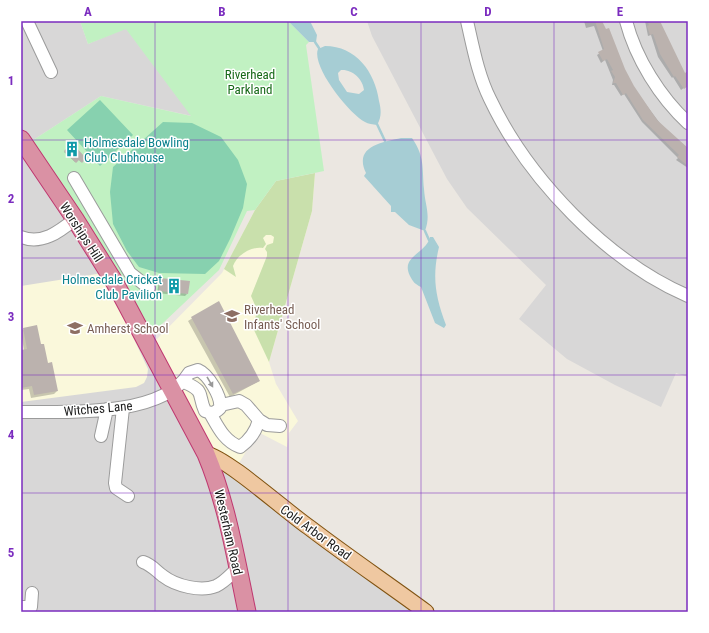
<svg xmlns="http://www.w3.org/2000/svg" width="709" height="633" font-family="'Roboto Condensed',sans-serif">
<rect width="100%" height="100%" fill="#ebe7e1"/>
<path fill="#d8d7d7" d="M 21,21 L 80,21 L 88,44 L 126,28 L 192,116 L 101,96 L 24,146 L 206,453 L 426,612 L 21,612 Z
M 367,21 L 688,21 L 688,377 L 676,373 L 661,407 L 615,385 L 567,359 L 519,319 L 546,285 L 467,208 L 447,179 L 372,36 Z"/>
<path fill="#faf8db" d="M 315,173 L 312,211 L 269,362 L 276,384 L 298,421 L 289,433 L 287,447 L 258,432 L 239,463 L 223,457 L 211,446 L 155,341 L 222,273 L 255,210 Z
M 103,273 L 148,369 L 147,377 L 144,383 L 136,387 L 21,402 L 21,286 Z"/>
<path fill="#c9e0ac" d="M 315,173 L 312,211 L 269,362 L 254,330 L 256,314 L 255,305 L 251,296 L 267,256 L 267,252 L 265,249 L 267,245 L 273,243 L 274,237 L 271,235 L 266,235 L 263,238 L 266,244 L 263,248 C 251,246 237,255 233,266 L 236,277 L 224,269 L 255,210 L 276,181 Z"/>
<path fill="#c1f1c2" d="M 80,21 L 288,21 L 309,42 L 306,45 L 324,171 L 276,181 L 255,210 L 247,211 L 219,270 L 144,341 L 24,146 L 101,96 L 191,116 L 126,29 L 88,44 Z"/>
<path fill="#87d1af" d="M 100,100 L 133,135 L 100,166 L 67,130 Z
M 163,122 L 192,123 L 221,137 L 238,160 L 247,184 L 243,208 L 230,239 L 219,261 L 205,274 L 159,273 L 139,267 L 127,251 L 113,224 L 110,192 L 113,167 Z"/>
<path fill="#a6cdd4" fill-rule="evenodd" d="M 288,21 L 310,21 L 317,35 L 316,42 L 309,42 Z
M 325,46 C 356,46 375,72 379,101 C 381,109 382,117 377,125 C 373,124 368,124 365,122 C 349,114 311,66 318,49 ZM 341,70 C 352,69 363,79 364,90 L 359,94 L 347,92 L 339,80 L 338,73 Z
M 401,138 L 412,138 C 425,157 422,168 424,189 C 425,206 431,214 425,231 L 409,225 L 395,212 L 391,212 L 391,206 L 364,176 L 366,173 C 353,146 383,142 401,138 Z
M 430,237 L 433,237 L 439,247 C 432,276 435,296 446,325 L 444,328 L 435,323 L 421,287 C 415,284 413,282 410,276 C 400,256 426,254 430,237 Z"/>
<path fill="#0003" d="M 584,21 L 601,21 L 633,87 L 662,126 L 688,151 L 688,168 L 676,160 L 678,158 L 642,122 L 624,94 L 621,96 L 614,85 L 612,85 L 613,80 L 605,60 L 601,63 L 597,55 L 603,51 L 594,26 L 586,28 Z
M 645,21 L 657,21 L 684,75 L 688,76 L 688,85 L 681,90 L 673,77 L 672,78 L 658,57 L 651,35 L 648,36 Z
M 72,145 L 85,158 L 81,162 L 78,159 L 75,162 L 64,152 Z
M 161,279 L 187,294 L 185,296 L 157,293 L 159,281 Z
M 218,302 L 259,381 L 230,397 L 188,321 Z
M 23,329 L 40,346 L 57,391 L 54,394 L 31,398 L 29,389 L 21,390 L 21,351 L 24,351 L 21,331 Z"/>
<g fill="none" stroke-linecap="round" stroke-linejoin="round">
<path stroke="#a6cdd4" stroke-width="2.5" d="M 315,42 L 319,48
M 377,124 L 385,141
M 425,231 L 429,240"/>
</g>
<path fill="#bbb2ae" d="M 595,21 L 602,21 L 606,29 L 609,28 L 625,69 L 634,86 L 657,120 L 688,148 L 688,166 L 677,157 L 679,155 L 643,120 L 626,93 L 623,95 L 616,83 L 613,83 L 615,77 L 611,71 L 613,70 L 607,59 L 603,61 L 598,52 L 604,49 Z
M 654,21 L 660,21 L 685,73 L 688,71 L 688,86 L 684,89 L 675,76 L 674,77 L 660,54 L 653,34 L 650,35 L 647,26 L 649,25 L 648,23 Z
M 72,143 L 86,158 L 82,163 L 79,160 L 76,163 L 64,151 Z
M 160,278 L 190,281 L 188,294 L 159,291 Z
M 219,301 L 260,381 L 233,394 L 191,317 Z
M 37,325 L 41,344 L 44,344 L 48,363 L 52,362 L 58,391 L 34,395 L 32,386 L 21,388 L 21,350 L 27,349 L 23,328 Z"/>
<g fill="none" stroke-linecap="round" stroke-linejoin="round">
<g stroke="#9b9b9b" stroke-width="14">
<path id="minor" d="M 27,21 L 51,72
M 467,21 C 473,47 478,75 490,99 C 528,179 607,261 688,296
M 626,21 C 636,59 660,97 688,123
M 74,178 L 130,273 L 149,288
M 21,237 C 42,245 59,232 75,219
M 123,408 L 115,483 L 116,488 L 128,496
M 21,412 C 67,412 163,417 189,373 L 198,370 C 208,374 222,397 220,408 C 215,413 212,414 205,411 C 197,393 206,392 184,382
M 210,413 C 218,427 224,441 240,447 C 250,440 256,431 259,420 L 246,405 L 239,401 L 221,405
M 259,420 L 267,425 L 280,426
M 101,436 L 107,409
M 143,562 C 152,565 156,571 163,576 C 176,586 201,592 216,586 C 225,582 231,574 238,568
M 21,607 L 31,607 L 32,593"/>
</g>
<g stroke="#805311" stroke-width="17">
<path id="major" d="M 206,454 C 227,458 288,513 310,528 C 348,557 388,584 426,612"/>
</g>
<g stroke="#bf3870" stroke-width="19">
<path id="highway" d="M 21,139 L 75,219 L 115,283 L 206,454 C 227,504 236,559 247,612"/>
</g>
<use href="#minor" stroke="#fff" stroke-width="12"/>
<use href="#major" stroke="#efc8a1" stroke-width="15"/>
<use href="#highway" stroke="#da91a4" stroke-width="17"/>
</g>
<defs><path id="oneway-solid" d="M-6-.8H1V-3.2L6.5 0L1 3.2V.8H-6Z"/></defs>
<use fill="#989898" href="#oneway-solid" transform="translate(210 382) rotate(60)"/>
<path fill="none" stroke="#7b2cbf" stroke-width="1" stroke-opacity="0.55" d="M 155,21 L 155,612M 288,21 L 288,612M 421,21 L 421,612M 554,21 L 554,612M 21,140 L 688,140M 21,258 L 688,258M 21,375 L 688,375M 21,493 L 688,493"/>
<defs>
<g id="building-bare" transform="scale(1.2)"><path d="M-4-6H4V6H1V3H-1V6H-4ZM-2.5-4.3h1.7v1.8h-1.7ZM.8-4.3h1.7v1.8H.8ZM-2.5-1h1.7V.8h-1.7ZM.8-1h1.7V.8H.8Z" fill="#0f9aa8" stroke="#fff" stroke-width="2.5" paint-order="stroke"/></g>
<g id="school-bare" transform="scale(1.2)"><path d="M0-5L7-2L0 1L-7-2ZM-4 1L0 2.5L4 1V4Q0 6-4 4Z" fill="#8d6e63" stroke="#fff" stroke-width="2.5" paint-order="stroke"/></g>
</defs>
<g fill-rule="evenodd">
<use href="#building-bare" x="72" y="149"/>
<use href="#building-bare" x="174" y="286"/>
<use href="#school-bare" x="232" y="316"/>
<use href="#school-bare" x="75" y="328"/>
</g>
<g text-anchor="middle" stroke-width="3" stroke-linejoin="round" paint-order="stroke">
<g font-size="13" fill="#176918" stroke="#fff">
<text x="250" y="79">Riverhead<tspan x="250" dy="15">Parkland</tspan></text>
</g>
<g font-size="13" fill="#0d838f" stroke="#fff" text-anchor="start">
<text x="84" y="147">Holmesdale Bowling<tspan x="84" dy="15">Club Clubhouse</tspan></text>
<text x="162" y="284" text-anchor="end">Holmesdale Cricket<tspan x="162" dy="15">Club Pavilion</tspan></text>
</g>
<g font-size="13" fill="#1a1a1a" stroke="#fff">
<text transform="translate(82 232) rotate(57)" y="5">Worships Hill</text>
<text transform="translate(98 408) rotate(-5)" y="5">Witches Lane</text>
<text transform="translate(229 532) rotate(77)" y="5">Westerham Road</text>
<text transform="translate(316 532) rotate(36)" y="5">Cold Arbor Road</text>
</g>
<g font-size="13" fill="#785e54" stroke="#fff" text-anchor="start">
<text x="244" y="314">Riverhead<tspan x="244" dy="15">Infants' School</tspan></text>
<text x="87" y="333">Amherst School</text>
</g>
</g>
<rect width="709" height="633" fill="none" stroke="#ffffff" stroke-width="44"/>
<rect x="22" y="22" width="665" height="589" fill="none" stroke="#7b2cbf" stroke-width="1.5"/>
<g font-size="13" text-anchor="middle" font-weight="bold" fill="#7b2cbf">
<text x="88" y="16">A</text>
<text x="222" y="16">B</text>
<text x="354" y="16">C</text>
<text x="488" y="16">D</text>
<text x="620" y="16">E</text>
<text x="11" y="85">1</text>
<text x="11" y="203">2</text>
<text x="11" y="321">3</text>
<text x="11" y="439">4</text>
<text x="11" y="557">5</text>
</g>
</svg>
